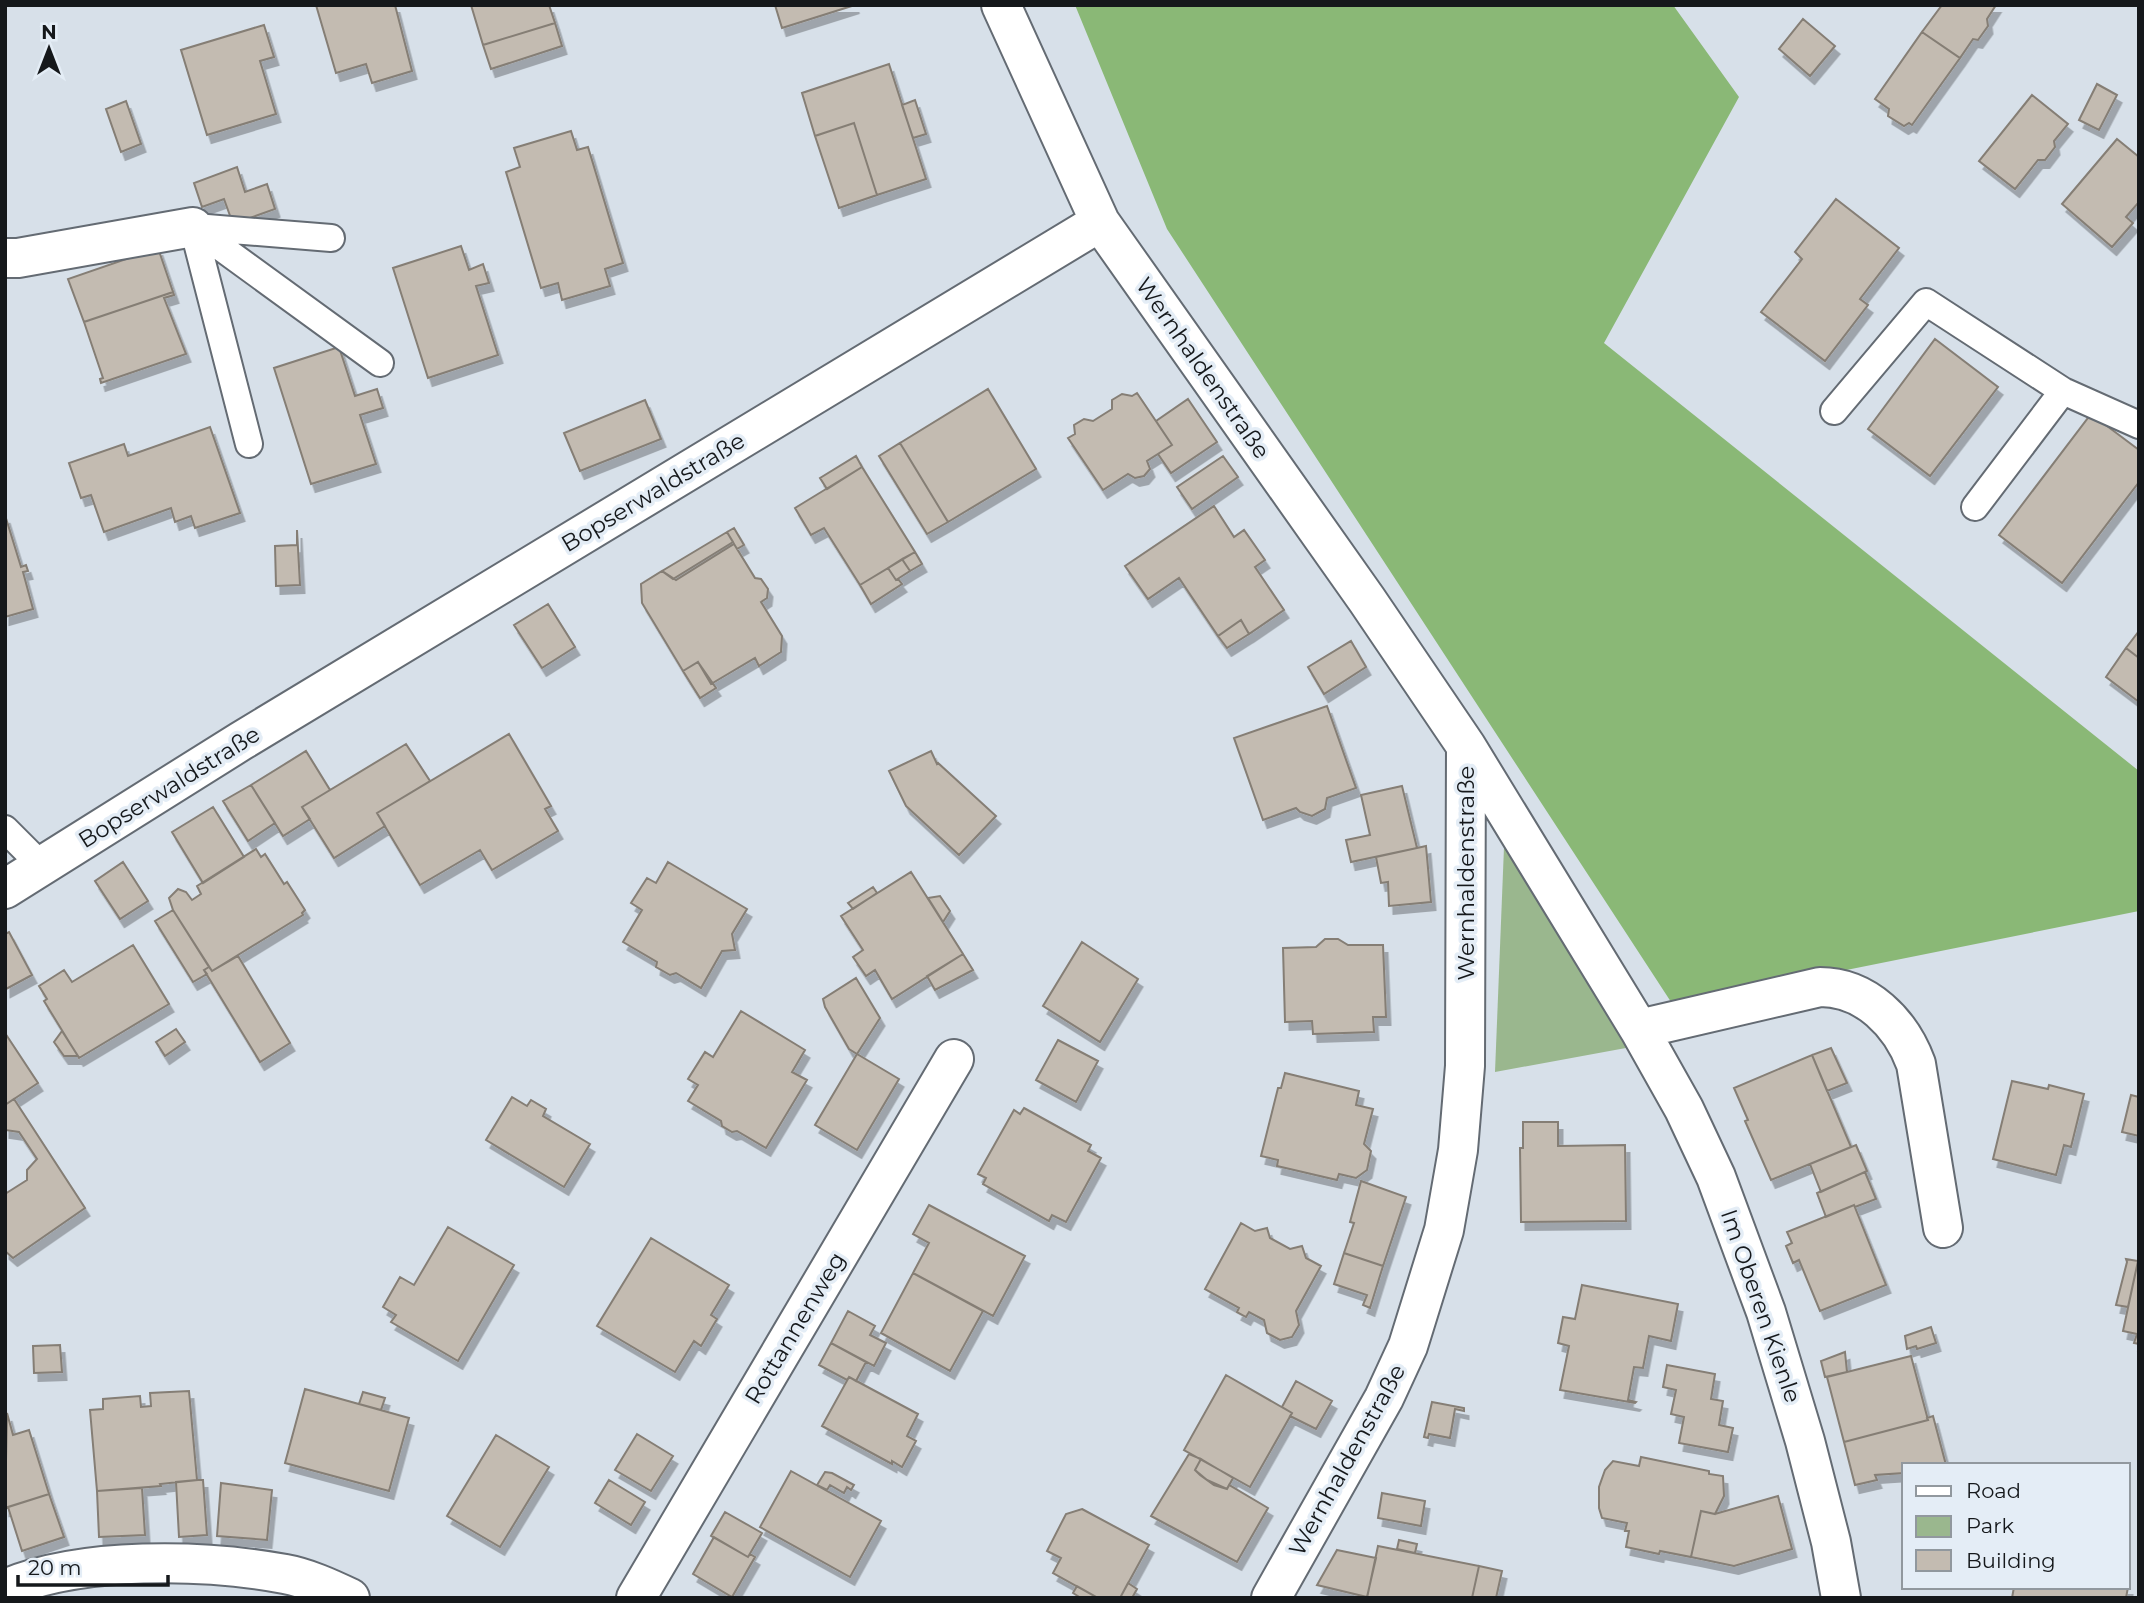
<svg xmlns="http://www.w3.org/2000/svg" width="2144" height="1603" font-family="Montserrat,sans-serif">
<defs>
<filter id="shadow"><feDropShadow dx="4.5" dy="8" stdDeviation="0" flood-color="#0004"/></filter>
</defs>
<rect width="100%" height="100%" fill="#d7e0e9"/>
<path fill="#9ab78e" d="M 1505,822 L 1653,1043 L 1495,1072 Z"/>
<path fill="#8ab876" d="M 1075,5 L 1673,5 L 1739,97 L 1604,343 L 2139,771 L 2139,911 L 1673,1005 L 1167,229 Z"/>
<path fill="#c3bbb1" stroke="#857e75" stroke-width="2" filter="url(#shadow)" d="M 316,5 L 395,5 L 412,71 L 372,83 L 366,64 L 336,73 Z
M 471,5 L 549,5 L 555,23 L 483,45 Z
M 775,5 L 855,5 L 782,28 Z
M 1942,5 L 1996,5 L 1987,19 L 1988,26 L 1978,40 L 1973,39 L 1960,58 L 1922,32 Z
M 1803,19 L 1835,46 L 1810,76 L 1779,49 Z
M 555,23 L 562,46 L 491,69 L 483,45 Z
M 264,25 L 274,57 L 260,61 L 276,114 L 207,135 L 181,50 Z
M 1922,32 L 1960,58 L 1912,125 L 1909,123 L 1904,126 L 1888,116 L 1889,109 L 1875,99 Z
M 889,64 L 926,179 L 877,195 L 854,123 L 815,136 L 802,93 Z
M 2097,84 L 2117,95 L 2099,130 L 2079,120 Z
M 2032,95 L 2068,124 L 2054,141 L 2055,147 L 2045,160 L 2038,160 L 2015,189 L 1979,161 Z
M 915,100 L 926,134 L 913,138 L 902,105 Z
M 126,101 L 141,144 L 121,152 L 106,109 Z
M 854,123 L 877,195 L 839,208 L 815,136 Z
M 571,131 L 577,150 L 588,147 L 623,263 L 605,269 L 610,286 L 562,300 L 558,283 L 541,288 L 506,172 L 520,167 L 514,148 Z
M 2117,139 L 2139,157 L 2139,202 L 2126,217 L 2133,223 L 2112,247 L 2062,204 Z
M 237,167 L 245,192 L 267,184 L 275,209 L 233,224 L 224,199 L 202,207 L 194,183 Z
M 1836,199 L 1899,248 L 1860,299 L 1868,305 L 1825,361 L 1761,312 L 1802,259 L 1795,252 Z
M 461,246 L 469,270 L 483,264 L 489,283 L 476,286 L 498,355 L 428,378 L 393,268 Z
M 158,248 L 173,292 L 84,322 L 68,279 Z
M 173,292 L 174,295 L 164,298 L 186,354 L 101,383 L 100,379 L 103,378 L 84,322 Z
M 1935,339 L 1998,387 L 1930,476 L 1868,429 Z
M 339,347 L 355,396 L 377,389 L 383,408 L 360,415 L 376,464 L 311,484 L 274,368 Z
M 988,389 L 1036,469 L 948,522 L 900,443 Z
M 1137,393 L 1172,445 L 1147,461 L 1150,469 L 1144,476 L 1135,478 L 1128,474 L 1103,490 L 1068,438 L 1075,434 L 1074,425 L 1084,419 L 1093,421 L 1112,409 L 1112,400 L 1122,394 L 1132,396 Z
M 1188,399 L 1217,442 L 1171,473 L 1158,454 L 1172,445 L 1156,421 Z
M 645,400 L 661,439 L 580,471 L 564,433 Z
M 2091,414 L 2139,450 L 2139,482 L 2062,583 L 1999,535 Z
M 210,427 L 240,513 L 195,528 L 191,516 L 175,522 L 171,508 L 104,532 L 91,495 L 81,498 L 69,463 L 124,444 L 128,456 Z
M 900,443 L 948,522 L 927,534 L 879,456 Z
M 856,456 L 862,467 L 827,489 L 820,478 Z
M 1223,456 L 1238,477 L 1192,509 L 1177,487 Z
M 862,467 L 915,552 L 860,585 L 824,528 L 811,535 L 795,508 Z
M 1214,506 L 1234,537 L 1244,530 L 1265,560 L 1255,567 L 1284,610 L 1249,634 L 1241,620 L 1218,636 L 1179,578 L 1148,599 L 1125,566 Z
M 5,515 L 21,567 L 26,565 L 28,571 L 23,572 L 33,609 L 5,617 Z
M 734,528 L 744,545 L 737,549 L 727,532 Z
M 297,530 L 300,585 L 276,586 L 275,546 L 297,545 Z
M 727,532 L 733,542 L 673,579 L 662,571 Z
M 734,544 L 755,578 L 761,579 L 768,589 L 767,598 L 761,602 L 782,636 L 781,652 L 759,666 L 755,658 L 711,684 L 698,662 L 683,671 L 642,603 L 641,584 L 662,571 L 676,580 Z
M 915,552 L 922,564 L 910,571 L 902,559 Z
M 902,559 L 910,571 L 896,580 L 888,568 Z
M 888,568 L 896,580 L 898,579 L 902,584 L 871,604 L 860,585 Z
M 548,604 L 575,647 L 542,668 L 514,625 Z
M 1241,620 L 1249,634 L 1227,648 L 1218,636 Z
M 2139,631 L 2139,658 L 2126,648 Z
M 1351,641 L 1366,667 L 1324,694 L 1308,667 Z
M 2126,648 L 2139,658 L 2139,702 L 2106,677 Z
M 698,662 L 716,688 L 700,698 L 683,671 Z
M 1327,706 L 1356,788 L 1327,798 L 1325,809 L 1312,816 L 1300,812 L 1296,808 L 1263,820 L 1234,738 Z
M 509,734 L 551,806 L 545,809 L 558,831 L 492,870 L 480,850 L 420,885 L 377,813 Z
M 406,744 L 430,781 L 377,813 L 385,826 L 334,858 L 302,807 Z
M 306,751 L 330,790 L 302,807 L 310,819 L 283,836 L 251,785 Z
M 931,751 L 937,764 L 938,763 L 996,816 L 959,855 L 906,806 L 889,771 Z
M 251,785 L 275,823 L 248,841 L 223,801 Z
M 1402,786 L 1417,848 L 1351,862 L 1346,840 L 1370,835 L 1361,795 Z
M 213,807 L 244,857 L 203,883 L 172,832 Z
M 1426,846 L 1431,902 L 1389,906 L 1388,882 L 1381,883 L 1376,857 Z
M 256,849 L 261,857 L 265,854 L 284,884 L 287,882 L 305,910 L 302,913 L 303,915 L 212,971 L 173,910 L 169,898 L 178,889 L 186,892 L 192,900 L 201,894 L 197,886 Z
M 123,862 L 148,901 L 120,919 L 95,881 Z
M 668,862 L 747,909 L 732,934 L 735,950 L 722,951 L 701,988 L 676,973 L 670,975 L 656,967 L 657,962 L 623,942 L 642,910 L 631,903 L 647,878 L 656,883 Z
M 911,872 L 963,954 L 892,999 L 875,970 L 866,976 L 853,957 L 863,950 L 841,916 Z
M 873,887 L 877,893 L 853,909 L 848,903 Z
M 940,896 L 950,911 L 943,922 L 928,898 Z
M 173,910 L 209,967 L 204,970 L 207,974 L 193,982 L 155,921 Z
M 9,932 L 32,975 L 6,989 L 5,934 Z
M 1325,939 L 1338,939 L 1348,945 L 1383,945 L 1386,1017 L 1373,1017 L 1374,1032 L 1313,1034 L 1312,1021 L 1285,1022 L 1283,948 L 1316,947 Z
M 1082,942 L 1138,979 L 1100,1042 L 1043,1006 Z
M 133,945 L 169,1004 L 79,1058 L 44,1001 L 47,999 L 39,986 L 64,970 L 72,982 Z
M 963,954 L 973,970 L 935,990 L 927,976 Z
M 238,956 L 290,1043 L 260,1062 L 204,970 L 209,967 L 212,971 Z
M 856,978 L 880,1018 L 857,1054 L 849,1049 L 825,1007 L 823,999 Z
M 741,1011 L 805,1050 L 792,1072 L 807,1080 L 766,1148 L 737,1131 L 732,1132 L 722,1126 L 721,1121 L 688,1101 L 698,1085 L 688,1079 L 705,1052 L 713,1057 Z
M 176,1029 L 185,1042 L 165,1056 L 156,1042 Z
M 62,1031 L 78,1056 L 64,1056 L 54,1042 Z
M 5,1033 L 38,1083 L 5,1105 Z
M 1058,1040 L 1098,1061 L 1076,1102 L 1036,1080 Z
M 1831,1048 L 1847,1083 L 1827,1091 L 1812,1055 Z
M 857,1054 L 899,1079 L 857,1150 L 815,1125 Z
M 1812,1055 L 1851,1147 L 1771,1180 L 1745,1121 L 1748,1120 L 1734,1088 Z
M 1285,1073 L 1359,1091 L 1356,1105 L 1373,1109 L 1364,1144 L 1371,1151 L 1367,1170 L 1356,1178 L 1339,1174 L 1337,1180 L 1277,1166 L 1278,1160 L 1261,1156 L 1278,1088 L 1281,1088 Z
M 2012,1081 L 2048,1089 L 2049,1085 L 2084,1094 L 2071,1147 L 2064,1145 L 2056,1175 L 1993,1159 Z
M 2131,1095 L 2139,1097 L 2139,1136 L 2122,1132 Z
M 512,1097 L 527,1106 L 531,1100 L 546,1109 L 543,1116 L 590,1144 L 564,1187 L 486,1140 Z
M 14,1099 L 85,1208 L 13,1258 L 5,1251 L 5,1194 L 27,1180 L 27,1170 L 37,1159 L 19,1132 L 5,1130 L 5,1105 Z
M 1024,1108 L 1091,1145 L 1088,1151 L 1101,1158 L 1066,1222 L 1052,1215 L 1049,1221 L 983,1184 L 986,1178 L 978,1174 L 1014,1110 L 1020,1114 Z
M 1523,1122 L 1558,1122 L 1558,1146 L 1625,1145 L 1626,1221 L 1521,1222 L 1520,1148 L 1523,1148 Z
M 1856,1145 L 1867,1171 L 1821,1192 L 1810,1164 Z
M 1865,1172 L 1876,1199 L 1855,1207 L 1854,1205 L 1826,1217 L 1817,1193 Z
M 1361,1181 L 1406,1197 L 1383,1266 L 1344,1253 L 1354,1223 L 1350,1222 Z
M 929,1205 L 1025,1256 L 993,1316 L 913,1273 L 929,1243 L 913,1234 Z
M 1854,1205 L 1886,1285 L 1820,1311 L 1799,1260 L 1793,1263 L 1786,1246 L 1792,1243 L 1787,1232 Z
M 1241,1223 L 1255,1231 L 1267,1228 L 1270,1238 L 1290,1249 L 1302,1246 L 1306,1258 L 1321,1266 L 1296,1311 L 1299,1325 L 1292,1337 L 1280,1340 L 1267,1333 L 1264,1320 L 1249,1312 L 1246,1317 L 1237,1312 L 1239,1308 L 1205,1289 Z
M 448,1227 L 514,1265 L 458,1361 L 391,1322 L 396,1315 L 383,1307 L 400,1277 L 414,1285 Z
M 651,1238 L 729,1285 L 711,1315 L 717,1319 L 701,1346 L 694,1341 L 675,1372 L 597,1326 Z
M 1344,1253 L 1383,1266 L 1370,1308 L 1363,1305 L 1367,1295 L 1334,1284 Z
M 2126,1259 L 2138,1261 L 2128,1307 L 2116,1305 L 2127,1262 Z
M 2138,1261 L 2139,1261 L 2139,1344 L 2134,1343 L 2137,1334 L 2123,1331 Z
M 913,1273 L 983,1311 L 950,1371 L 881,1333 Z
M 1582,1285 L 1678,1304 L 1671,1341 L 1649,1336 L 1643,1368 L 1634,1367 L 1628,1400 L 1636,1402 L 1635,1403 L 1560,1390 L 1569,1346 L 1558,1343 L 1563,1317 L 1575,1319 Z
M 848,1311 L 875,1326 L 870,1335 L 886,1343 L 874,1366 L 831,1343 Z
M 1931,1327 L 1936,1343 L 1917,1349 L 1916,1346 L 1907,1349 L 1905,1336 Z
M 831,1343 L 866,1362 L 856,1381 L 849,1377 L 847,1380 L 819,1365 Z
M 60,1345 L 62,1372 L 34,1373 L 33,1346 Z
M 1845,1352 L 1847,1372 L 1825,1377 L 1821,1361 Z
M 1911,1356 L 1928,1420 L 1844,1442 L 1827,1377 Z
M 1667,1365 L 1715,1374 L 1711,1399 L 1723,1401 L 1719,1425 L 1733,1428 L 1728,1452 L 1679,1443 L 1684,1417 L 1671,1414 L 1676,1390 L 1663,1387 Z
M 1226,1375 L 1292,1413 L 1250,1487 L 1184,1450 Z
M 849,1377 L 918,1414 L 907,1436 L 916,1441 L 902,1467 L 892,1461 L 892,1464 L 822,1426 Z
M 1296,1381 L 1332,1401 L 1316,1429 L 1290,1416 L 1292,1413 L 1282,1407 Z
M 305,1389 L 409,1418 L 389,1491 L 285,1463 Z
M 189,1391 L 197,1480 L 160,1484 L 161,1486 L 97,1491 L 90,1410 L 103,1409 L 103,1399 L 140,1396 L 141,1407 L 151,1406 L 150,1393 Z
M 363,1392 L 385,1398 L 381,1410 L 359,1404 Z
M 1432,1402 L 1464,1408 L 1464,1411 L 1455,1409 L 1450,1438 L 1429,1434 L 1428,1438 L 1424,1437 Z
M 7,1413 L 13,1435 L 29,1430 L 49,1494 L 5,1508 Z
M 1933,1416 L 1946,1465 L 1904,1465 L 1904,1473 L 1875,1475 L 1877,1480 L 1855,1485 L 1844,1442 L 1928,1420 L 1927,1418 Z
M 637,1434 L 673,1456 L 651,1491 L 615,1470 Z
M 496,1435 L 549,1467 L 500,1547 L 447,1516 Z
M 1189,1454 L 1201,1459 L 1195,1470 L 1207,1480 L 1227,1489 L 1229,1485 L 1268,1508 L 1237,1562 L 1151,1516 Z
M 1641,1457 L 1709,1471 L 1709,1474 L 1723,1476 L 1724,1496 L 1715,1514 L 1701,1511 L 1691,1557 L 1660,1551 L 1659,1554 L 1626,1547 L 1629,1531 L 1625,1531 L 1627,1523 L 1602,1518 L 1599,1508 L 1599,1487 L 1605,1470 L 1613,1461 L 1639,1466 Z
M 1201,1459 L 1233,1478 L 1227,1489 L 1214,1485 L 1200,1475 L 1195,1470 Z
M 791,1471 L 881,1521 L 850,1577 L 760,1527 Z
M 825,1472 L 832,1473 L 854,1485 L 851,1490 L 847,1487 L 844,1493 L 830,1485 L 827,1490 L 817,1485 Z
M 197,1480 L 203,1480 L 207,1535 L 179,1537 L 176,1482 Z
M 609,1480 L 645,1502 L 631,1525 L 595,1503 Z
M 221,1483 L 272,1490 L 267,1540 L 217,1536 Z
M 142,1488 L 145,1535 L 99,1537 L 97,1491 Z
M 1382,1493 L 1425,1501 L 1421,1526 L 1378,1518 Z
M 49,1494 L 64,1537 L 22,1551 L 8,1507 Z
M 1778,1496 L 1792,1549 L 1734,1566 L 1691,1557 L 1701,1511 L 1715,1514 Z
M 1082,1509 L 1149,1545 L 1120,1598 L 1098,1598 L 1053,1573 L 1061,1558 L 1047,1551 L 1066,1514 Z
M 725,1512 L 762,1533 L 748,1557 L 711,1536 Z
M 714,1537 L 748,1557 L 750,1554 L 755,1557 L 732,1597 L 693,1574 Z
M 1399,1540 L 1417,1544 L 1415,1553 L 1397,1549 Z
M 1378,1546 L 1479,1566 L 1472,1598 L 1367,1598 Z
M 1337,1550 L 1376,1558 L 1367,1597 L 1317,1585 Z
M 1479,1566 L 1502,1571 L 1496,1598 L 1472,1598 Z
M 1128,1583 L 1137,1589 L 1132,1598 L 1120,1598 Z
M 1077,1586 L 1098,1598 L 1081,1598 L 1073,1593 Z
M 2014,1587 L 2128,1587 L 2126,1598 L 2012,1598 Z"/>
<g fill="none" stroke-linecap="round" stroke-linejoin="round">
<g stroke="#646b73" stroke-width="30">
<path id="lane" d="M 193,227 L 380,363
M 193,227 L 249,444
M 195,227 L 331,238
M 1834,411 L 1926,302 L 2063,391 L 2139,425
M 1975,507 L 2063,391
M 5,829 L 42,866"/>
</g>
<g stroke="#646b73" stroke-width="42">
<path id="street" d="M 1001,5 L 1100,222 L 1367,600 L 1466,746 L 1639,1029 L 1684,1109 L 1716,1177 L 1766,1312 L 1805,1441 L 1831,1542 L 1841,1598
M 5,258 L 18,258 L 193,227
M 5,889 L 241,741 L 1100,222
M 1639,1029 L 1820,987 C 1866,987 1901,1023 1916,1064 L 1943,1228
M 5,1589 C 81,1556 204,1559 285,1574 C 307,1578 329,1588 350,1598
M 636,1598 L 954,1059
M 1271,1598 L 1384,1398 L 1408,1346 L 1444,1230 L 1458,1150 L 1465,1066 L 1466,746"/>
</g>
<use href="#lane" stroke="#fff" stroke-width="26"/>
<use href="#street" stroke="#fff" stroke-width="38"/>
</g>
<g text-anchor="middle" stroke-width="7" stroke-linejoin="round" paint-order="stroke">
<g font-size="23" fill="#15181b" stroke="#e4edf6">
<text transform="translate(1203 368) rotate(55)" y="8">Wernhaldenstraße</text>
<text transform="translate(653 492) rotate(-31)" y="8">Bopserwaldstraße</text>
<text transform="translate(169 787) rotate(-32)" y="8">Bopserwaldstraße</text>
<text transform="translate(1466 873) rotate(-90)" y="8">Wernhaldenstraße</text>
<text transform="translate(1761 1306) rotate(71)" y="8">Im Oberen Kienle</text>
<text transform="translate(795 1328) rotate(-59)" y="8">Rottannenweg</text>
<text transform="translate(1347 1460) rotate(-61)" y="8">Wernhaldenstraße</text>
</g>
</g>
<rect width="2144" height="1603" fill="none" stroke="#15181b" stroke-width="14"/>
<rect x="1902" y="1463" width="228" height="126" fill="#e4edf6" stroke="#91989e" stroke-width="2"/>
<rect x="1916" y="1486" width="35" height="10" fill="#ffffff" stroke="#91989e" stroke-width="2"/>
<text x="1966" y="1498" font-size="21" fill="#15181b">Road</text>
<rect x="1916" y="1516" width="35" height="21" fill="#9ab78e" stroke="#91989e" stroke-width="2"/>
<text x="1966" y="1533" font-size="21" fill="#15181b">Park</text>
<rect x="1916" y="1550" width="35" height="21" fill="#c3bbb1" stroke="#91989e" stroke-width="2"/>
<text x="1966" y="1568" font-size="21" fill="#15181b">Building</text>
<g transform="translate(49 49)" stroke="#e4edf6" stroke-width="5" paint-order="stroke">
<path d="M0-5L12 26L0 18L-12 26Z" fill="#15181b"/>
<text y="-10" font-size="19" font-weight="bold" text-anchor="middle" fill="#15181b">N</text>
</g>
<path d="M18 1575v10h150v-10" fill="none" stroke="#15181b" stroke-width="3.5"/>
<text x="28" y="1575" font-size="21" fill="#15181b" stroke="#e4edf6" stroke-width="5" paint-order="stroke">20 m</text>
</svg>
